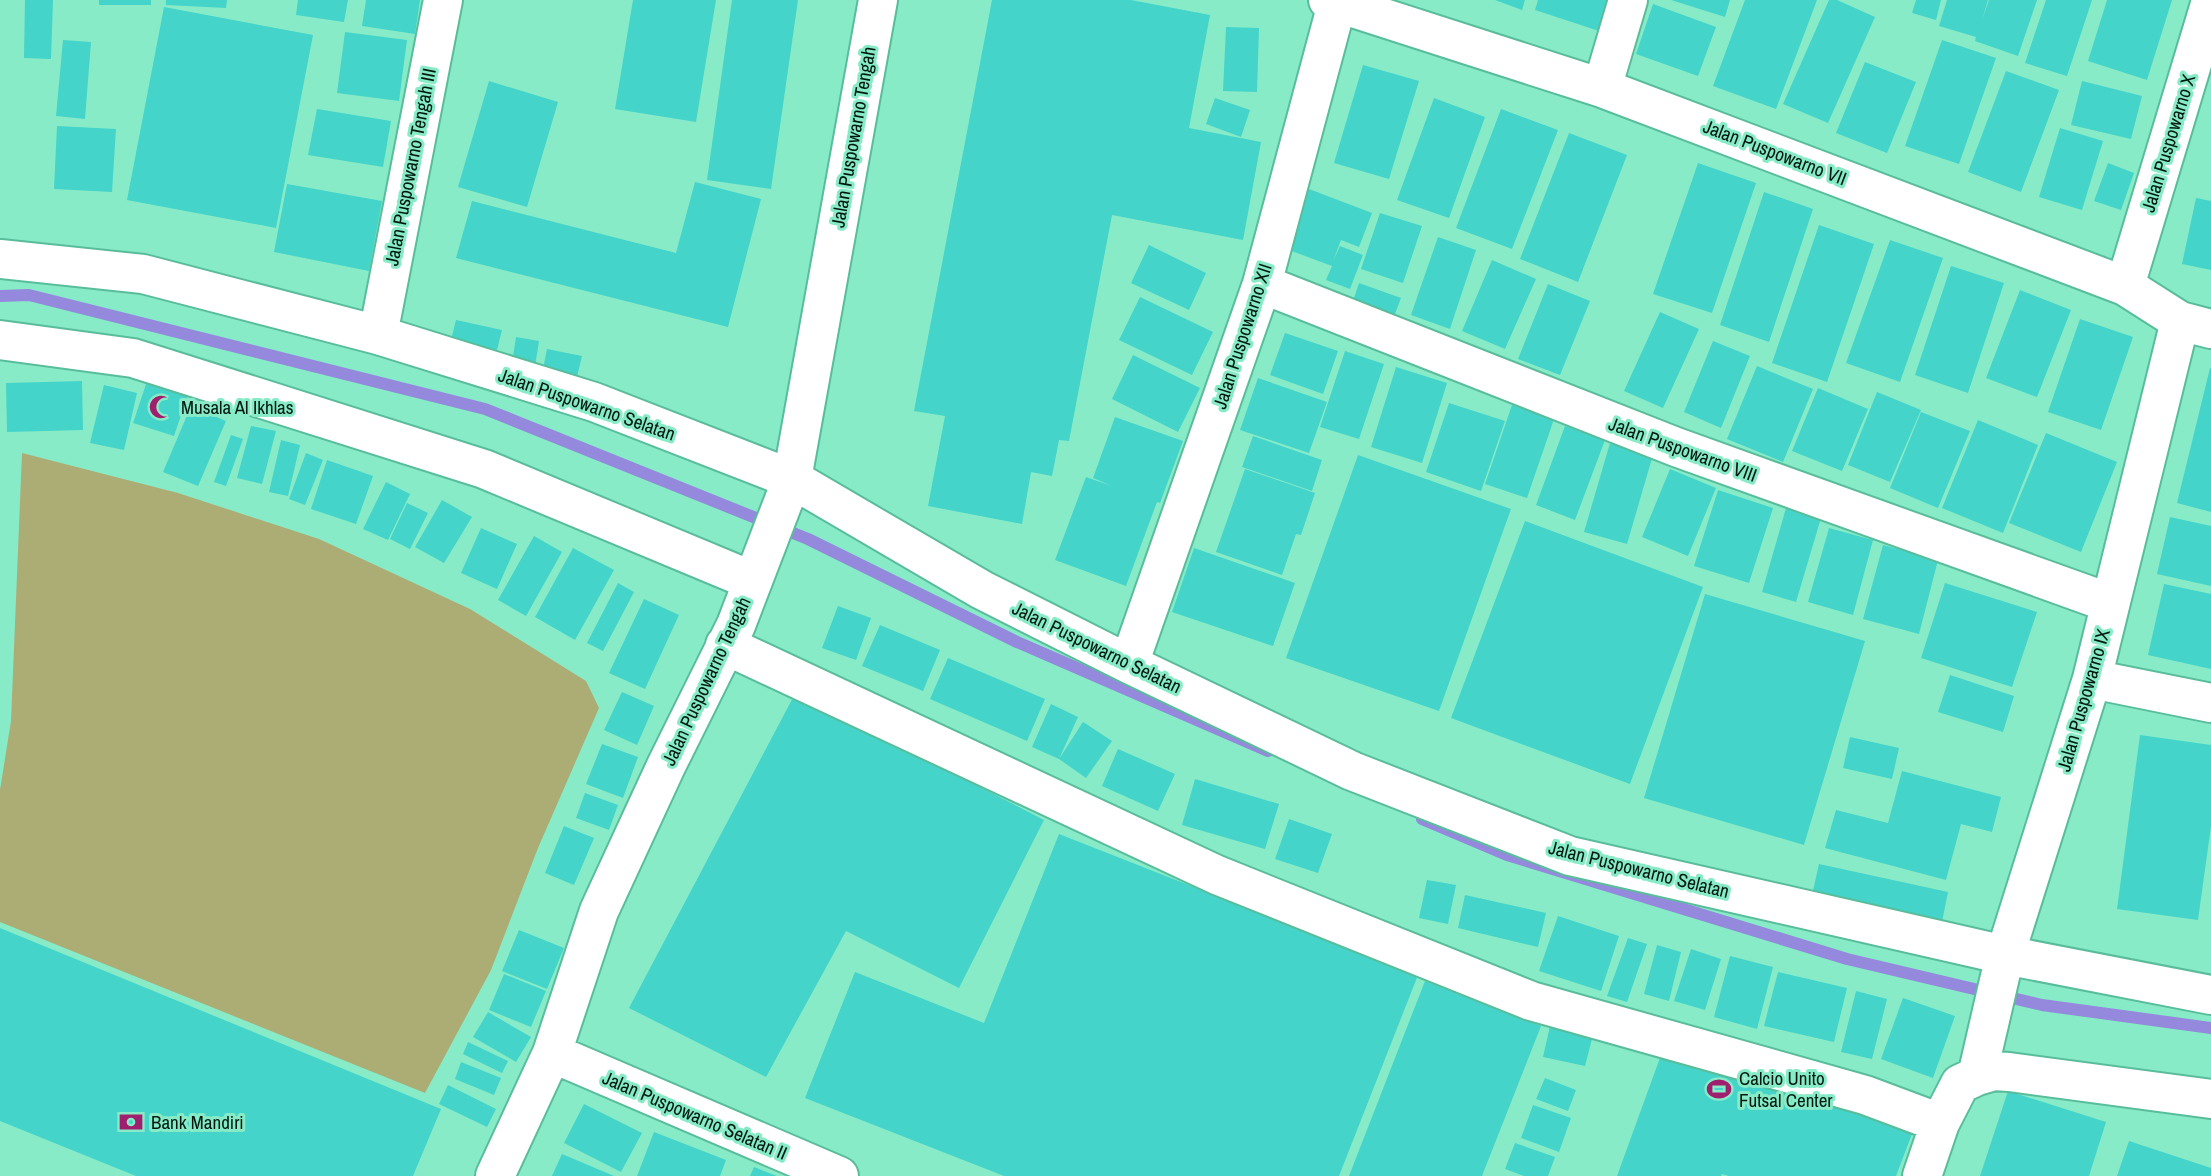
<svg xmlns="http://www.w3.org/2000/svg" width="2211" height="1176" font-family="'Archivo Narrow',sans-serif">
<rect width="100%" height="100%" fill="#88ebc7"/>
<path fill="#acac75" d="M 22,453 L 178,493 L 319,539 L 470,609 L 586,681 L 599,708 L 538,848 L 491,970 L 425,1093 L 0,922 L 0,790 L 11,721 Z"/>
<g fill="none" stroke-linecap="round" stroke-linejoin="round">
<path stroke="#9489dc" stroke-width="12" d="M 0,296 L 29,295 L 485,409 L 808,539 L 1017,642 L 1268,751
M 1422,819 L 1507,855 L 1847,959 L 2042,1005 L 2211,1028"/>
</g>
<path fill="#44d4ca" d="M 25,0 L 53,0 L 51,59 L 24,58 Z
M 99,0 L 151,0 L 151,5 L 99,5 Z
M 166,0 L 227,0 L 226,8 L 166,5 Z
M 298,0 L 348,0 L 344,22 L 296,15 Z
M 366,0 L 420,0 L 415,34 L 362,26 Z
M 633,0 L 716,0 L 696,122 L 615,109 Z
M 732,0 L 798,0 L 771,189 L 707,180 Z
M 992,0 L 1131,0 L 1210,15 L 1189,128 L 1261,142 L 1243,240 L 1112,215 L 1069,441 L 1059,440 L 1052,476 L 1031,472 L 1022,524 L 928,506 L 945,416 L 914,411 Z
M 1495,0 L 1525,0 L 1522,10 Z
M 1538,0 L 1609,0 L 1599,31 L 1535,10 Z
M 1671,0 L 1730,0 L 1725,17 Z
M 1745,0 L 1817,0 L 1776,109 L 1713,86 Z
M 1829,0 L 1837,0 L 1875,17 L 1828,123 L 1783,104 Z
M 1916,0 L 1941,0 L 1936,20 L 1912,13 Z
M 1947,0 L 1988,0 L 1982,20 L 1989,0 L 2037,0 L 2018,56 L 1975,41 L 1976,37 L 1939,26 Z
M 2046,0 L 2092,0 L 2067,76 L 2025,63 Z
M 2107,0 L 2172,0 L 2147,80 L 2088,61 Z
M 1653,4 L 1716,27 L 1698,76 L 1636,54 Z
M 164,7 L 313,35 L 276,228 L 127,200 Z
M 1226,27 L 1259,28 L 1257,92 L 1223,91 Z
M 345,32 L 407,40 L 399,101 L 337,93 Z
M 63,40 L 91,42 L 85,119 L 56,116 Z
M 1942,40 L 1996,58 L 1959,164 L 1905,146 Z
M 1865,62 L 1916,82 L 1887,153 L 1836,133 Z
M 1363,65 L 1419,81 L 1389,179 L 1334,163 Z
M 2006,71 L 2059,90 L 2021,192 L 1968,172 Z
M 489,81 L 558,102 L 527,207 L 458,187 Z
M 2082,81 L 2142,96 L 2131,139 L 2071,125 Z
M 1215,98 L 1250,110 L 1241,137 L 1206,124 Z
M 1434,98 L 1485,117 L 1449,218 L 1397,200 Z
M 317,109 L 391,121 L 383,167 L 308,155 Z
M 1501,109 L 1558,130 L 1512,249 L 1456,228 Z
M 57,126 L 116,129 L 112,192 L 54,189 Z
M 2060,128 L 2103,141 L 2082,210 L 2039,197 Z
M 1569,133 L 1627,155 L 1578,282 L 1520,259 Z
M 1698,163 L 1756,183 L 1712,313 L 1653,294 Z
M 2108,163 L 2134,173 L 2121,210 L 2094,201 Z
M 695,182 L 761,199 L 728,327 L 456,258 L 472,201 L 676,253 Z
M 287,184 L 382,201 L 369,271 L 274,252 Z
M 1309,189 L 1372,213 L 1359,247 L 1341,240 L 1333,261 L 1340,246 L 1363,255 L 1350,289 L 1326,280 L 1332,266 L 1289,250 L 1299,224 L 1296,223 Z
M 1764,192 L 1813,209 L 1769,342 L 1720,325 Z
M 2196,198 L 2211,201 L 2211,270 L 2182,264 Z
M 1380,213 L 1422,226 L 1403,283 L 1361,269 Z
M 1819,225 L 1874,244 L 1827,382 L 1772,363 Z
M 1438,237 L 1476,250 L 1450,329 L 1411,315 Z
M 1890,240 L 1943,258 L 1900,382 L 1846,363 Z
M 1149,245 L 1206,273 L 1189,310 L 1131,283 Z
M 1492,260 L 1536,279 L 1505,349 L 1462,331 Z
M 1951,266 L 2004,283 L 1968,393 L 1915,375 Z
M 1359,283 L 1401,298 L 1393,319 L 1352,304 Z
M 1548,284 L 1590,301 L 1560,375 L 1518,359 Z
M 2020,290 L 2071,310 L 2037,397 L 1986,378 Z
M 1140,297 L 1213,332 L 1192,375 L 1119,340 Z
M 1660,312 L 1699,329 L 1663,408 L 1624,391 Z
M 2080,319 L 2133,337 L 2101,430 L 2048,412 Z
M 456,320 L 502,330 L 497,350 L 451,340 Z
M 1285,333 L 1338,351 L 1323,394 L 1270,375 Z
M 516,337 L 539,341 L 535,366 L 512,363 Z
M 1713,341 L 1750,356 L 1721,428 L 1684,412 Z
M 547,349 L 582,356 L 576,381 L 542,374 Z
M 1345,351 L 1384,364 L 1359,439 L 1320,427 Z
M 1133,355 L 1200,388 L 1178,432 L 1112,399 Z
M 1757,366 L 1813,389 L 1783,462 L 1727,439 Z
M 1396,367 L 1447,383 L 1422,463 L 1371,447 Z
M 2210,368 L 2211,368 L 2211,512 L 2177,503 Z
M 148,378 L 189,392 L 174,436 L 133,423 Z
M 1258,378 L 1327,402 L 1309,453 L 1240,430 Z
M 82,381 L 83,430 L 7,432 L 6,383 Z
M 104,385 L 137,393 L 124,450 L 90,443 Z
M 1818,388 L 1868,409 L 1842,471 L 1792,451 Z
M 1877,392 L 1921,410 L 1890,482 L 1848,465 Z
M 1449,403 L 1505,421 L 1481,491 L 1426,472 Z
M 1512,405 L 1554,419 L 1527,498 L 1485,484 Z
M 191,406 L 226,421 L 198,486 L 163,472 Z
M 1921,412 L 1970,431 L 1938,508 L 1890,488 Z
M 1115,417 L 1183,441 L 1160,503 L 1157,502 L 1126,586 L 1055,560 L 1086,477 L 1112,486 L 1093,478 Z
M 1978,420 L 2038,445 L 2003,533 L 1942,508 Z
M 251,426 L 276,431 L 262,484 L 237,478 Z
M 1565,426 L 1605,440 L 1575,520 L 1536,505 Z
M 2046,433 L 2117,462 L 2081,552 L 2009,523 Z
M 231,435 L 243,439 L 226,486 L 214,482 Z
M 1253,436 L 1322,460 L 1312,491 L 1242,467 Z
M 281,440 L 300,445 L 288,496 L 269,492 Z
M 1610,443 L 1653,455 L 1627,544 L 1584,532 Z
M 306,453 L 323,460 L 305,505 L 289,499 Z
M 1358,455 L 1511,509 L 1439,711 L 1286,658 Z
M 327,460 L 373,476 L 356,524 L 311,509 Z
M 1245,469 L 1315,493 L 1301,535 L 1296,534 L 1282,575 L 1216,552 Z
M 1670,469 L 1716,488 L 1688,556 L 1642,537 Z
M 386,482 L 410,494 L 388,540 L 363,529 Z
M 1718,490 L 1773,508 L 1749,583 L 1694,566 Z
M 442,500 L 472,517 L 444,563 L 415,547 Z
M 407,503 L 428,513 L 410,549 L 390,539 Z
M 1786,508 L 1821,518 L 1796,602 L 1762,592 Z
M 2170,517 L 2211,526 L 2211,586 L 2157,574 Z
M 1525,521 L 1703,587 L 1630,784 L 1451,718 Z
M 481,528 L 517,544 L 497,589 L 461,573 Z
M 1829,528 L 1873,540 L 1853,615 L 1808,602 Z
M 534,536 L 562,552 L 526,616 L 498,600 Z
M 1883,545 L 1938,560 L 1919,634 L 1863,619 Z
M 573,548 L 614,570 L 575,640 L 535,617 Z
M 1194,548 L 1295,583 L 1273,646 L 1172,612 Z
M 618,583 L 634,592 L 603,651 L 587,643 Z
M 1945,583 L 2037,612 L 2012,687 L 1921,658 Z
M 2164,584 L 2211,594 L 2211,669 L 2148,655 Z
M 1705,594 L 1865,641 L 1804,845 L 1644,798 Z
M 644,599 L 679,615 L 645,689 L 609,673 Z
M 838,606 L 871,618 L 856,660 L 822,648 Z
M 880,625 L 940,650 L 923,691 L 862,666 Z
M 948,658 L 1045,699 L 1027,741 L 930,699 Z
M 1950,675 L 2014,696 L 2003,732 L 1938,712 Z
M 622,692 L 654,706 L 637,745 L 604,730 Z
M 796,692 L 1044,820 L 959,988 L 846,931 L 766,1077 L 629,1008 Z
M 1051,704 L 1078,717 L 1059,759 L 1032,747 Z
M 1083,722 L 1112,741 L 1086,778 L 1059,759 Z
M 2140,735 L 2211,745 L 2211,826 L 2198,920 L 2117,909 Z
M 1850,737 L 1899,748 L 1892,779 L 1843,768 Z
M 602,744 L 638,757 L 623,798 L 586,784 Z
M 1118,749 L 1175,774 L 1158,811 L 1102,786 Z
M 1902,771 L 2001,797 L 1992,832 L 1961,824 L 1946,880 L 1825,848 L 1836,810 L 1888,823 Z
M 1195,779 L 1279,804 L 1265,849 L 1182,825 Z
M 585,793 L 618,805 L 609,830 L 576,818 Z
M 1289,819 L 1332,834 L 1318,873 L 1275,859 Z
M 564,826 L 594,838 L 574,885 L 545,873 Z
M 1059,834 L 1418,975 L 1339,1176 L 1004,1176 L 805,1098 L 855,972 L 984,1023 Z
M 1819,864 L 1948,892 L 1940,932 L 1810,904 Z
M 1427,880 L 1456,885 L 1448,924 L 1419,918 Z
M 1465,895 L 1546,913 L 1538,947 L 1458,928 Z
M 1558,916 L 1619,936 L 1601,991 L 1539,971 Z
M 0,928 L 441,1109 L 413,1176 L 136,1176 L 0,1121 Z
M 519,930 L 564,948 L 547,989 L 502,971 Z
M 1628,938 L 1647,944 L 1627,1002 L 1607,996 Z
M 1657,945 L 1681,952 L 1669,1001 L 1644,994 Z
M 1691,949 L 1721,959 L 1705,1010 L 1674,1001 Z
M 1730,956 L 1773,967 L 1757,1029 L 1714,1017 Z
M 1778,972 L 1847,988 L 1834,1042 L 1764,1026 Z
M 504,974 L 546,991 L 531,1027 L 489,1010 Z
M 1425,981 L 1541,1026 L 1482,1176 L 1349,1176 Z
M 1856,991 L 1887,999 L 1872,1059 L 1841,1052 Z
M 1903,998 L 1955,1016 L 1933,1078 L 1881,1059 Z
M 488,1012 L 531,1037 L 516,1062 L 473,1037 Z
M 1550,1026 L 1593,1035 L 1585,1066 L 1543,1057 Z
M 468,1042 L 508,1061 L 502,1073 L 463,1054 Z
M 1665,1044 L 1912,1134 L 1896,1176 L 1729,1176 L 1722,1174 L 1721,1176 L 1617,1176 Z
M 461,1062 L 501,1078 L 494,1095 L 455,1079 Z
M 1545,1078 L 1576,1090 L 1568,1111 L 1536,1099 Z
M 448,1085 L 496,1109 L 487,1127 L 439,1104 Z
M 2008,1091 L 2106,1122 L 2089,1176 L 1980,1176 Z
M 584,1104 L 642,1133 L 621,1172 L 564,1143 Z
M 1533,1105 L 1571,1118 L 1559,1152 L 1521,1138 Z
M 654,1132 L 726,1160 L 720,1176 L 637,1176 Z
M 2129,1141 L 2211,1168 L 2211,1176 L 2117,1176 Z
M 1515,1143 L 1555,1157 L 1548,1176 L 1524,1176 L 1505,1169 Z
M 562,1154 L 614,1176 L 552,1176 Z
M 754,1167 L 777,1176 L 750,1176 Z"/>
<g fill="none" stroke-linecap="round" stroke-linejoin="round">
<g stroke="#59bd9b" stroke-width="42">
<path id="street" d="M 1328,0 L 1602,88 L 2125,286 L 2180,321 L 2211,329
M 1602,88 L 1628,0
M 0,259 L 143,274 L 378,335 L 594,402 L 792,479 L 982,590 L 1129,664 L 1352,771 L 1570,856 L 2005,955 L 2211,995
M 1262,284 L 1676,447 L 2110,603
M 2125,286 L 2211,1
M 378,335 L 443,0
M 0,340 L 133,358 L 484,469 L 753,581
M 725,645 L 1217,875 L 1531,1001 L 1865,1095 L 1940,1123
M 1129,664 L 1262,284 L 1338,0
M 2092,679 L 2211,703
M 552,1053 L 839,1176
M 1977,1076 L 2005,955 L 2092,679 L 2180,321
M 495,1176 L 552,1053 L 599,911 L 666,766 L 736,625 L 792,479 L 878,0
M 1922,1176 L 1940,1123 L 1960,1084 L 1977,1076 L 1994,1071 L 2009,1072 L 2211,1099"/>
</g>
<use href="#street" stroke="#fff" stroke-width="38"/>
</g>
<defs>
<g id="mosque-bare" transform="scale(1.89)"><path d="M3.5-4.9A6 6 0 1 0 3.5 4.9A5 5 0 1 1 3.5-4.9Z" fill="#a01e6e" stroke="#88ebc7" stroke-width="2.5" paint-order="stroke"/></g>
<g id="stadium-bare" transform="scale(1.89)"><path d="M0-5a6.5 5 0 1 0 0 10a6.5 5 0 1 0 0-10ZM-3.5-1.8h7v3.6h-7Z" fill="#a01e6e" stroke="#88ebc7" stroke-width="2.5" paint-order="stroke"/></g>
<g id="bank-bare" transform="scale(1.89)"><path d="M-6-4H6V4H-6ZM0-2.3a2.3 2.3 0 1 0 0 4.6a2.3 2.3 0 1 0 0-4.6Z" fill="#a01e6e" stroke="#88ebc7" stroke-width="2.5" paint-order="stroke"/></g>
</defs>
<g fill-rule="evenodd">
<use href="#mosque-bare" x="161" y="407"/>
<use href="#stadium-bare" x="1719" y="1089"/>
<use href="#bank-bare" x="131" y="1122"/>
</g>
<g text-anchor="middle" stroke-width="6" stroke-linejoin="round" paint-order="stroke">
<g font-size="19" fill="#001910" stroke="#88ebc7">
<text transform="translate(853 137) rotate(-80)" y="7">Jalan Puspowarno Tengah</text>
<text transform="translate(2168 143) rotate(-73)" y="7">Jalan Puspowarno X</text>
<text transform="translate(1775 152) rotate(21)" y="7">Jalan Puspowarno VII</text>
<text transform="translate(410 167) rotate(-79)" y="7">Jalan Puspowarno Tengah III</text>
<text transform="translate(1242 336) rotate(-72)" y="7">Jalan Puspowarno XII</text>
<text transform="translate(587 404) rotate(19)" y="7">Jalan Puspowarno Selatan</text>
<text transform="translate(1683 449) rotate(20)" y="7">Jalan Puspowarno VIII</text>
<text transform="translate(1097 647) rotate(26)" y="7">Jalan Puspowarno Selatan</text>
<text transform="translate(706 681) rotate(-65)" y="7">Jalan Puspowarno Tengah</text>
<text transform="translate(2083 700) rotate(-74)" y="7">Jalan Puspowarno IX</text>
<text transform="translate(1639 869) rotate(14)" y="7">Jalan Puspowarno Selatan</text>
<text transform="translate(695 1115) rotate(23)" y="7">Jalan Puspowarno Selatan II</text>
</g>
<g font-size="19" fill="#001910" stroke="#88ebc7" text-anchor="start">
<text x="181" y="414">Musala Al Ikhlas</text>
<text x="1739" y="1085">Calcio Unito<tspan x="1739" dy="22">Futsal Center</tspan></text>
<text x="151" y="1129">Bank Mandiri</text>
</g>
</g>
</svg>
